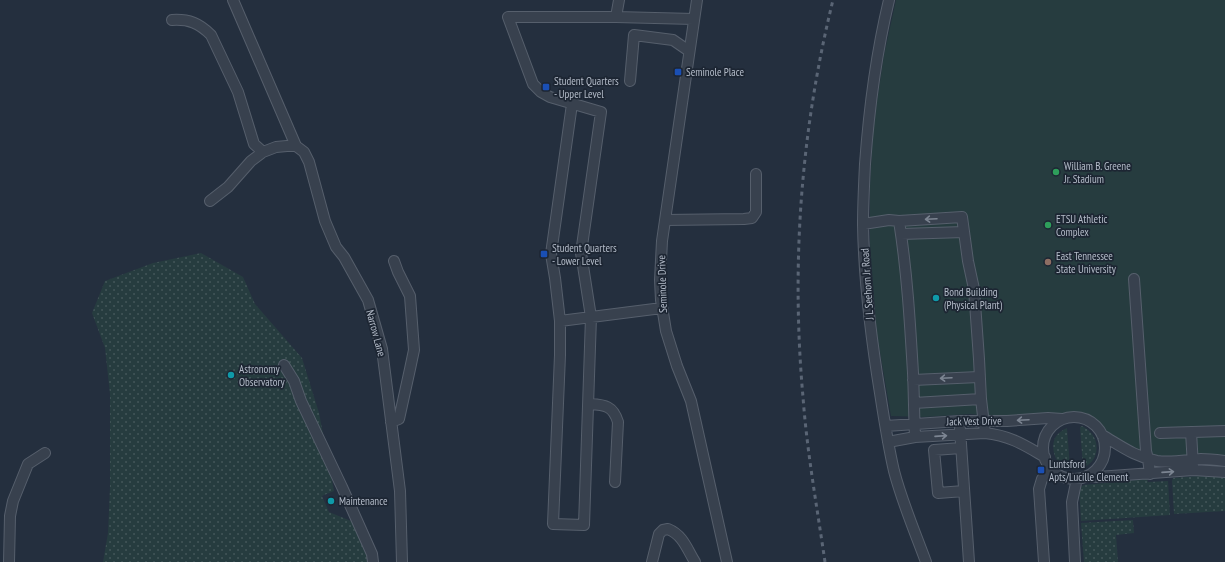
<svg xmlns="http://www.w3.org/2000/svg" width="1225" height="562" font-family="'PT Sans Narrow',sans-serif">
<defs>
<pattern id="grass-dots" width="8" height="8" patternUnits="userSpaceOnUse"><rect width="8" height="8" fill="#263c3f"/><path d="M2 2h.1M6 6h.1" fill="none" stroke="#435659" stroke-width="1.8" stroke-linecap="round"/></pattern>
</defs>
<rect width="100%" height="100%" fill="#242f3e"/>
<path fill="url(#grass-dots)" d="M 201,253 L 243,277 L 255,304 L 302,358 L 319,413 L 334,491 L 322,496 L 329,512 L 351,521 L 366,545 L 370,562 L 103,562 L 108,533 L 110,487 L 110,394 L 105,348 L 92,313 L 105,281 L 153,263 Z
M 1082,426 C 1085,428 1088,429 1090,432 C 1101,442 1098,463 1083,467 L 1080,427 Z
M 1067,428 L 1070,468 C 1056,468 1050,449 1055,438 C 1058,433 1062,430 1067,428 Z
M 1200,476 L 1218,477 L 1225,478 L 1225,511 L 1174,514 L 1172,481 L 1173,478 Z
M 1147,479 L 1148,482 L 1168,481 L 1170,515 L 1081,521 L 1079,488 L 1084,485 Z
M 1133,520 L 1134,533 L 1116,535 L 1118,562 L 1084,562 L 1081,523 Z"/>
<path fill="#263c3f" d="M 896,0 L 1225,0 L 1225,458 L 1157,457 L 1133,450 L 1110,436 L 1100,425 L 1090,417 L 1079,414 L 1008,418 L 970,414 L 924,417 L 891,416 L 877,335 L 870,244 L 870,186 L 873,130 L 877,101 L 884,55 Z"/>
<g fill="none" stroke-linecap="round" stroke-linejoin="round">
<g stroke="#565f6c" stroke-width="12">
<path id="minor" d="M 233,0 L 296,146
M 697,0 L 662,241 L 660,280 L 661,300 L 666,331 L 677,366 L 691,401 L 727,562
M 889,0 C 876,54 869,109 865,164 C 864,185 863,205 863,225 C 864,281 871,338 880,393 C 884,419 888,445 894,471 C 902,502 915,532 926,562
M 616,17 L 619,0
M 172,20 C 189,19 199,23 211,35 L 238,92 L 254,144 L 263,152
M 630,81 L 634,35 L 673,40 L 689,51
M 572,104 L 551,254 L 555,278 L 560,321 L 662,308
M 210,201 L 228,187 L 251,161 L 263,152 L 276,147 L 287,146 L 296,146 L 304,152 L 309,162 L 325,221 L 336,247 L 344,257 L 368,300 L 382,349 L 400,491 L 402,562
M 665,220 L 744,219 L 752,218 L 756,212 L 756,174
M 899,221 L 962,217 L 968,261 L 974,289 L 979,359 L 981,399 L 985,433
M 863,224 L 889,220 L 899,221 C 907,271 910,322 913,373 C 914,395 914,416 915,437
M 901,234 L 964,232
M 1134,279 L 1146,451 L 1148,459 L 1150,474
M 560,321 L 560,355 L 553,524 L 584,525 L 591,317 L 581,253 L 601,112 L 550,97 L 541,92 L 533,84 L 508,17 L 616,17 L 694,19
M 284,365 L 294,381 L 301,401 L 342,487 L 372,554 L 373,562
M 913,380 L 979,377
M 914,403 L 981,399
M 589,404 C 604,405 613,405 618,422 L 615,482
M1043 448a31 31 0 1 1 62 0a31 31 0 1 1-62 0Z
M 391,422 L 399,419 L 410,369 L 414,350 L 410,296 L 398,272 L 394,261
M 886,426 L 960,421 L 1007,421 L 1048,418 L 1062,419
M 960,429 L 969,562
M 1191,432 L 1193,466
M 1160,433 L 1225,431
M 1102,435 C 1121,446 1135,457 1157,461 C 1172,463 1186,460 1201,459 C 1209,459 1217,460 1225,461
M 888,442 L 915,437 L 985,433 C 1011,436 1024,445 1045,457
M 961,448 L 934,450 L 938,493 L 964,491
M 1087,476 L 1098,477 L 1193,470 L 1225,472
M 9,562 L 10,516 L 13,501 L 28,464 L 45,453
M 652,562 L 659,534 L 663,530 L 668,529 C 683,535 687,549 695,562
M 1044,562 L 1039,489 L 1042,479 L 1051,468
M 1075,562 L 1072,502 L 1076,483"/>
</g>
<use href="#minor" stroke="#38414e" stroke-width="10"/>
<path stroke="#5a6575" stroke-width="3" stroke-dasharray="4 4" stroke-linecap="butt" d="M 825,562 C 817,507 807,452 803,397 C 791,263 801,130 833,0"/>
</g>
<defs><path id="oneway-shaft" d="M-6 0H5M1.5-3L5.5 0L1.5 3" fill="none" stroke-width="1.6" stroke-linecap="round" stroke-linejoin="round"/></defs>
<g stroke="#7c8592">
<use href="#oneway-shaft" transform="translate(931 219) rotate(177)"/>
<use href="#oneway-shaft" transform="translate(946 378) rotate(177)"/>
<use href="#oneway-shaft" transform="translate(1023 420) rotate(177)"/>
<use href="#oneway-shaft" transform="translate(941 436) rotate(-4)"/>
<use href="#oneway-shaft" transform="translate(1168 472) rotate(-4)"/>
</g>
<g fill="#1a4fb4" stroke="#1d2633" stroke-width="1.5">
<rect x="674" y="68" width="8" height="8" rx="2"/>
<rect x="542" y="83" width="8" height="8" rx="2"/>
<rect x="540" y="250" width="8" height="8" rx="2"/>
<rect x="1037" y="466" width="8" height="8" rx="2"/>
</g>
<g fill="#2e9e5b" stroke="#1d2633" stroke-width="1.5">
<circle cx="1056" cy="172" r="4"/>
<circle cx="1048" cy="225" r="4"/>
</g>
<circle fill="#8d6e63" stroke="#1d2633" stroke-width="1.5" cx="1048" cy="262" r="4"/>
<g fill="#0f9aa8" stroke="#1d2633" stroke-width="1.5">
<circle cx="936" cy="298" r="4"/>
<circle cx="231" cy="375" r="4"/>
<circle cx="331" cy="501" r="4"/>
</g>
<g text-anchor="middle" stroke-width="3.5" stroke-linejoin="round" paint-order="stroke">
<g font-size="11" fill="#b4bcc9" stroke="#1d2633" text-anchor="start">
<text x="686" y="76">Seminole Place</text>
<text x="554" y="85">Student Quarters<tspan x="554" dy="13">- Upper Level</tspan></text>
<text x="1064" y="170">William B. Greene<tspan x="1064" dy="13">Jr. Stadium</tspan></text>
<text x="1056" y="223">ETSU Athletic<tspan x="1056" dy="13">Complex</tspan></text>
<text x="552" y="252">Student Quarters<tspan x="552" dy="13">- Lower Level</tspan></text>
<text x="1056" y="260">East Tennessee<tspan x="1056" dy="13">State University</tspan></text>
<text x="944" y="296">Bond Building<tspan x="944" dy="13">(Physical Plant)</tspan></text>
<text x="239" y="373">Astronomy<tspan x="239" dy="13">Observatory</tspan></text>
<text x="1049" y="468">Luntsford<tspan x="1049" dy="13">Apts/Lucille Clement</tspan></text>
<text x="339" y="505">Maintenance</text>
</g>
<g font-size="11" fill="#b4bcc9" stroke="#1d2633">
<text transform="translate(662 284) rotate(-92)" y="4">Seminole Drive</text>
<text transform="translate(867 284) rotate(-94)" y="4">J L Seehorn Jr Road</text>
<text transform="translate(376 333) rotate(75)" y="4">Narrow Lane</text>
<text transform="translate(974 421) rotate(-1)" y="4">Jack Vest Drive</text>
</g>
</g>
</svg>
